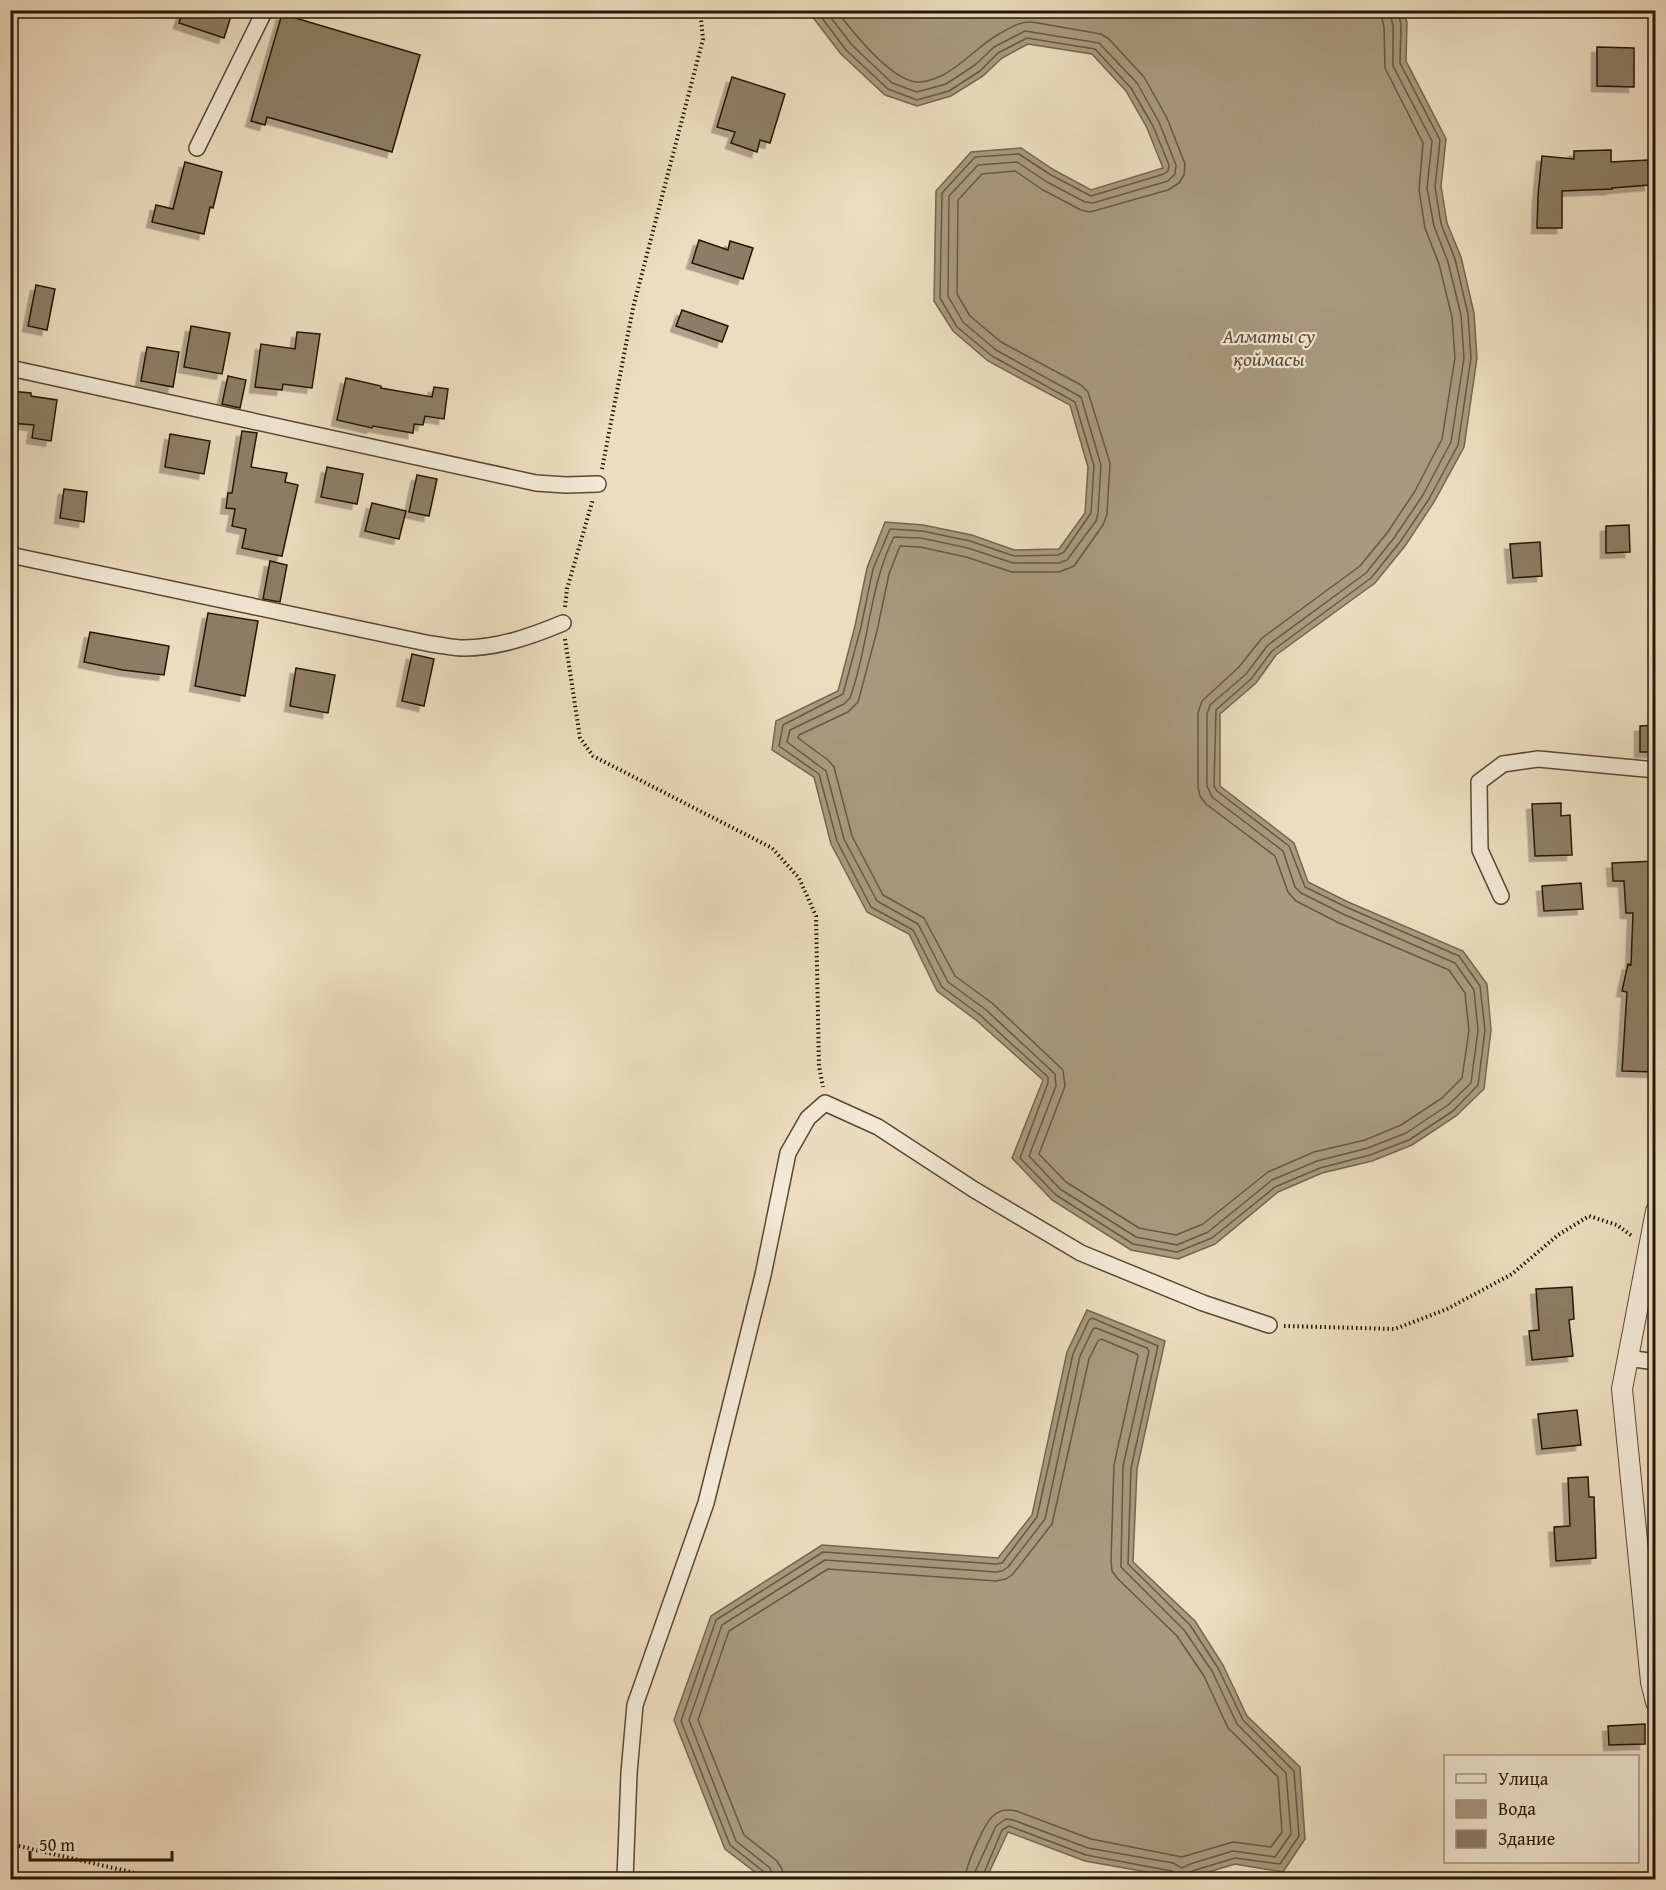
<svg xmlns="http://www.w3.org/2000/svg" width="1666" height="1890" font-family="'Gentium Book Plus',serif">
<defs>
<filter id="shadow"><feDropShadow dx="-5.5" dy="5.5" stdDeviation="0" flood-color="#0004"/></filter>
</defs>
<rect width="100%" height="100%" fill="#edddc0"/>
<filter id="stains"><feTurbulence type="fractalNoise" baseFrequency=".00333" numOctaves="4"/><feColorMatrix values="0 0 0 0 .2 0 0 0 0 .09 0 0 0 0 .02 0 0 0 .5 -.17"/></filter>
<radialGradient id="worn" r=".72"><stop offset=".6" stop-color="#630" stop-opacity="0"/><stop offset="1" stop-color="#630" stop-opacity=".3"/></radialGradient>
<path fill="#aa9980" stroke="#76654e" stroke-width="1.5" d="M 808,11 L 1402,11 L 1407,22 L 1406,61 L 1446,139 L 1441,186 L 1447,223 L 1461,257 L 1474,313 L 1477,358 L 1464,447 L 1434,502 L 1405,546 L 1375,583 L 1276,655 L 1256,683 L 1220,714 L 1220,786 L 1294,843 L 1308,882 L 1348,902 L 1463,951 L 1487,984 L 1491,1030 L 1484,1089 L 1456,1116 L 1412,1145 L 1372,1161 L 1322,1173 L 1278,1192 L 1215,1244 L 1178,1259 L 1131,1250 L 1052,1200 L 1012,1158 L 1043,1080 L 976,1020 L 937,991 L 909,934 L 867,912 L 831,844 L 814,777 L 772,750 L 776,721 L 838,691 L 855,626 L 867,568 L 885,522 L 923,525 L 972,535 L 1014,550 L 1059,549 L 1085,513 L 1088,467 L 1070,405 L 988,361 L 953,331 L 934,301 L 936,191 L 971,152 L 1021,148 L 1054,170 L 1091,190 L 1163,168 L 1147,128 L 1126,91 L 1092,54 L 1028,44 L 1002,58 L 983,76 L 951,96 L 917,106 L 885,95 L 841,54 Z
M 1087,1310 L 1165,1341 L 1137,1469 L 1133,1562 L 1195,1621 L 1223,1665 L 1247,1716 L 1300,1767 L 1305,1839 L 1283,1872 L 1235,1864 L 1186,1879 L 1085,1861 L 1008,1832 L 986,1879 L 764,1879 L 725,1849 L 674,1720 L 711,1616 L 822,1545 L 998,1558 L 1032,1515 L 1067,1352 Z"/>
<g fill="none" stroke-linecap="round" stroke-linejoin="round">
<path stroke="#685842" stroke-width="1.5" d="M 816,10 L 846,50 L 888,89 L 917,100 L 949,91 L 980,71 L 998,53 L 1027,38 L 1095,49 L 1131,88 L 1153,126 L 1169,165 L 1168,171 L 1164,174 L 1091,196 L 1051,175 L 1019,154 L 975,157 L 942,193 L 940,298 L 957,327 L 992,356 L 1075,402 L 1094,466 L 1091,513 L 1064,552 L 1058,555 L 1014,556 L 970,541 L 922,531 L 890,529 L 873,569 L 861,627 L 843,694 L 783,725 L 779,746 L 819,774 L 837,841 L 871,907 L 913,930 L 942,987 L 980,1015 L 1048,1077 L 1048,1083 L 1020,1158 L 1056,1195 L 1133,1244 L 1177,1252 L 1212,1238 L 1275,1187 L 1320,1168 L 1370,1155 L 1409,1140 L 1453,1111 L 1478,1085 L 1485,1030 L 1480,986 L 1459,956 L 1346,907 L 1305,887 L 1289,846 L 1217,791 L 1214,786 L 1216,710 L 1251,679 L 1272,651 L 1371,578 L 1400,542 L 1429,499 L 1458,445 L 1471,358 L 1468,314 L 1455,259 L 1441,224 L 1435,187 L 1440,140 L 1400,63 L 1401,24 L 1397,10
M 825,10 L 852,45 L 892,83 L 917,92 L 946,84 L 975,65 L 994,47 L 1025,31 L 1099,43 L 1137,83 L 1159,122 L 1176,165 L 1175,174 L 1168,181 L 1093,203 L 1085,202 L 1047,182 L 1017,162 L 978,165 L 949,196 L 948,296 L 963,322 L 996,350 L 1081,397 L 1101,465 L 1098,513 L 1096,521 L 1067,560 L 1059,563 L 1013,563 L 968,548 L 921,538 L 894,537 C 869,586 869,646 850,698 L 844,704 L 790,730 L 787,742 L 826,771 L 844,839 L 877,901 L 918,924 L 948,982 L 985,1009 L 1055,1074 L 1056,1086 L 1029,1156 L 1060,1189 L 1136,1237 L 1177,1245 L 1208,1232 L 1272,1180 L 1317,1161 L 1368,1148 L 1406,1133 L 1448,1105 L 1471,1083 L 1478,1030 L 1474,990 L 1455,963 L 1343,914 L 1301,893 L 1295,887 L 1283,851 L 1212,797 L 1207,786 L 1207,714 L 1210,705 L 1246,674 L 1268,645 L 1366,573 L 1394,538 L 1423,495 L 1451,442 L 1464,358 L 1461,315 L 1448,262 L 1434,226 L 1427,188 L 1432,141 L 1393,66 L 1393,25 L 1389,10
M 836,10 C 852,31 890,80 917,82 C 924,83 937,78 943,75 C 964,64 979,45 999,34 C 1010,28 1020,21 1032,22 L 1101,34 L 1109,39 L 1144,77 L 1167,118 L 1185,164 L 1184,175 L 1179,183 L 1168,190 L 1090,212 L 1081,210 L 1043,190 L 1015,171 L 982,174 L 958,200 L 957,294 L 970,316 L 1001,342 L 1081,385 L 1088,392 L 1110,463 L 1107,514 L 1103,525 L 1074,566 L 1059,572 L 1012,572 L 966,557 L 920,547 L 900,546 L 889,574 L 877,631 L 858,702 L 848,712 L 799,735 L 798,738 L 828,760 L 834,767 L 852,836 L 883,895 L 924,918 L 955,976 L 992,1003 L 1063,1070 L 1065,1086 L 1039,1154 L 1066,1182 L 1139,1228 L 1176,1235 L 1203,1224 L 1268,1172 L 1314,1152 L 1365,1140 L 1401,1125 L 1442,1098 L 1462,1078 L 1469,1030 L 1465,993 L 1449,970 L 1339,923 L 1296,901 L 1288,892 L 1275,856 L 1206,804 L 1200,796 L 1198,787 L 1198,713 L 1202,701 L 1239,667 L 1262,638 L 1360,566 L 1387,533 L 1415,491 L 1442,439 L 1455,358 L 1452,317 L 1439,264 L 1425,228 L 1419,190 L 1423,143 L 1385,68 L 1384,27 L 1380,10
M 767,1880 L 764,1872 L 730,1845 L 681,1721 L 716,1620 L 823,1552 L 996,1564 L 1002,1563 L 1037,1517 L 1073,1354 L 1089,1320 L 1092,1318 L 1158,1346 L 1131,1468 L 1128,1564 L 1190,1625 L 1218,1668 L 1243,1720 L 1294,1771 L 1299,1836 L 1280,1864 L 1235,1858 L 1192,1871 L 1188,1875 L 1188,1880
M 774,1880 L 770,1868 L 736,1841 L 689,1720 L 722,1625 L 825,1560 L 996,1572 L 1002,1571 L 1008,1567 L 1045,1519 L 1080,1356 L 1093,1329 L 1096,1328 L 1147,1348 L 1149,1351 L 1123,1466 L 1121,1567 L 1184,1630 L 1212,1671 L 1237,1724 L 1286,1773 L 1291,1834 L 1275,1857 L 1233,1851 L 1190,1864 L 1182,1868 L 1173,1863 L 1088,1848 L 1013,1820 L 1006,1819 L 996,1826 L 975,1872 L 974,1880
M 783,1880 L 782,1869 L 777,1861 L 744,1835 L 698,1720 L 729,1631 L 828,1569 L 996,1581 L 1006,1579 L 1013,1574 L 1052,1524 L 1089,1359 L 1098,1341 L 1101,1339 L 1137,1354 L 1138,1356 L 1114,1465 L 1111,1561 L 1112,1571 L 1118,1579 L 1177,1636 L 1204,1676 L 1228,1728 L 1278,1777 L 1282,1832 L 1271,1847 L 1233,1842 L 1182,1857 L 1091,1839 L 1016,1811 C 1008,1809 1000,1810 994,1815 C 984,1823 965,1867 965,1880
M 981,1880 L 1002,1830 L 1009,1826 L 1086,1855 L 1172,1871 L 1176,1874 L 1177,1880"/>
</g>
<path fill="#8e7d66" stroke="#271604" stroke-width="1.5" filter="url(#shadow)" d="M 183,10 L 233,10 L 224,38 L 179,23 Z
M 282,14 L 420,55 L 392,152 L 267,117 L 265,125 L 251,121 Z
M 1597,47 L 1634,48 L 1634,87 L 1597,86 Z
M 732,77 L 785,94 L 770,143 L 760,140 L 757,152 L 731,143 L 735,132 L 717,127 Z
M 1611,150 L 1611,162 L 1648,160 L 1650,185 L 1612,188 L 1612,189 L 1562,191 L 1562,228 L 1537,228 L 1538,196 L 1542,156 L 1574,159 L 1574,151 Z
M 185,162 L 222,172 L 213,208 L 210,207 L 204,234 L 152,222 L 156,205 L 173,209 Z
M 699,240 L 728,250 L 730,241 L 753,248 L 743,279 L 692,263 Z
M 36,285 L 55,289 L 47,330 L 28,326 Z
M 682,310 L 728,326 L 722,342 L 676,326 Z
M 191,326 L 230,333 L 222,374 L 184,367 Z
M 297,332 L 320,334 L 312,388 L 283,384 L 282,390 L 255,387 L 261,344 L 295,349 Z
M 147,347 L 179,352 L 173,387 L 141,381 Z
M 228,376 L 246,380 L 240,408 L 222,404 Z
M 346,378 L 381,386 L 381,388 L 432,397 L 434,387 L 448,389 L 444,419 L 425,416 L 423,425 L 414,424 L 413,433 L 373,426 L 372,428 L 337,420 Z
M 10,391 L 31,393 L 31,396 L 57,400 L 51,441 L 32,438 L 34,425 L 10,423 Z
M 242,431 L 257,433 L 251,467 L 287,473 L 285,482 L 298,485 L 282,556 L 242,548 L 246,529 L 232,526 L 235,509 L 226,508 L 228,493 L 232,493 Z
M 170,434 L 210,441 L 204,474 L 165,467 Z
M 327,467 L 363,474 L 357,504 L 321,497 Z
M 417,475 L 437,479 L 429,516 L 409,512 Z
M 64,489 L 87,492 L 84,522 L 60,518 Z
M 372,503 L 406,511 L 399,539 L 365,531 Z
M 1629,525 L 1630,552 L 1606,553 L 1606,526 Z
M 1540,542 L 1542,576 L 1513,578 L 1510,544 Z
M 270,561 L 287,565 L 280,602 L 263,599 Z
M 208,613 L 258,621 L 245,696 L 195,686 Z
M 90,632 L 169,646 L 164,675 L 123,670 L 84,662 Z
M 412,654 L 434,659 L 424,706 L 402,701 Z
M 296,668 L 335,675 L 328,713 L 290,706 Z
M 1656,725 L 1656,752 L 1640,752 L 1640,726 Z
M 1561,803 L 1561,816 L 1570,815 L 1572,855 L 1535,856 L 1532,804 Z
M 1656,861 L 1656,982 L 1648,1014 L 1656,1015 L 1655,1072 L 1622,1071 L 1627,992 L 1622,991 L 1628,964 L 1631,965 L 1633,913 L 1626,913 L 1624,881 L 1613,881 L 1612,863 Z
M 1581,883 L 1583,909 L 1544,911 L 1542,886 Z
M 1572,1287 L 1574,1319 L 1569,1320 L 1573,1356 L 1532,1360 L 1529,1331 L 1539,1330 L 1536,1289 Z
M 1577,1410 L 1581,1445 L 1542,1449 L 1538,1414 Z
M 1588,1477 L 1589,1497 L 1594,1497 L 1596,1558 L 1556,1561 L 1554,1527 L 1570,1526 L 1568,1478 Z
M 1645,1724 L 1645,1744 L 1609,1745 L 1608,1726 Z"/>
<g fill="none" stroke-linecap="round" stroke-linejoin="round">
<g stroke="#584833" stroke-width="18">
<path id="minor" d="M 197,148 L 265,10
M 10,368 L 536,483 L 566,485 L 598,484
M 10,555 L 431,644 C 442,645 453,648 464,648 C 498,648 532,636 563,623
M 1501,896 L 1480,850 L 1479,782 L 1503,764 L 1538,759 L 1656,770
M 1627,1358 L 1656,1362
M 625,1880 L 629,1773 L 635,1705 L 706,1503 L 763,1275 L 788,1153 L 808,1118 L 825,1103 L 878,1127 L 973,1189 L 1081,1253 L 1203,1303 L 1269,1325"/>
</g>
<g stroke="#584833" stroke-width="22">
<path id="tertiary" d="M 1656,1211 L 1622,1389 L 1651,1682 L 1656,1702"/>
</g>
<path stroke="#271604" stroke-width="4" stroke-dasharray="1.5 3" stroke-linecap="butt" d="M 602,469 L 633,308 L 703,39 L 700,10
M 565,607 L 567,589 L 593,499
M 565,639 L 580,738 L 593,756 L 772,848 L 799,878 L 816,916 L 819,1066 L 823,1087
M 1284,1326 L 1395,1329 L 1447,1309 L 1512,1274 L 1558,1235 L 1589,1216 L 1617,1225 L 1632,1236
M 10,1844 L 165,1880"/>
<use href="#minor" stroke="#f3e9d6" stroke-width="15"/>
<use href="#tertiary" stroke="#f3e9d6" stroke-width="20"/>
</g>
<g text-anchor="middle" stroke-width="4.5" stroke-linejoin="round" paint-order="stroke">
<g font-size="20" font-style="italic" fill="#5b4a36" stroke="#f3e9d6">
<text x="1269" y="343">Алматы су<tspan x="1269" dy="23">қоймасы</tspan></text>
</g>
</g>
<rect width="1666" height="1890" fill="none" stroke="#edddc0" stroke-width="36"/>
<rect x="12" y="12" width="1642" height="1866" fill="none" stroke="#271604" stroke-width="3"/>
<rect x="18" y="18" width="1630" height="1854" fill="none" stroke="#271604" stroke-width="1.5"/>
<rect x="1444" y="1755" width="195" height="108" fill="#f3e9d6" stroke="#a19582" stroke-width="1.5"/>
<rect x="1456" y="1774" width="30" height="9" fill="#f3e9d6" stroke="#a19582" stroke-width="1.5"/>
<text x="1498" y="1785" font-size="18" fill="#271604">Улица</text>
<rect x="1456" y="1800" width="30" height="18" fill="#aa9980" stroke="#a19582" stroke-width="1.5"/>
<text x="1498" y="1815" font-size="18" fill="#271604">Вода</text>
<rect x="1456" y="1830" width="30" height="18" fill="#8e7d66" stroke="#a19582" stroke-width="1.5"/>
<text x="1498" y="1845" font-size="18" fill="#271604">Здание</text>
<path d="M30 1851v9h142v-9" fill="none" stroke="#271604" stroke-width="3"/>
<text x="39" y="1851" font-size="18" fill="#271604" stroke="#f3e9d6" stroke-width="4.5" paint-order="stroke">50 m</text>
<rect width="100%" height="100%" filter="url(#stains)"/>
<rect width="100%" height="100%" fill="url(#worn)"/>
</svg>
